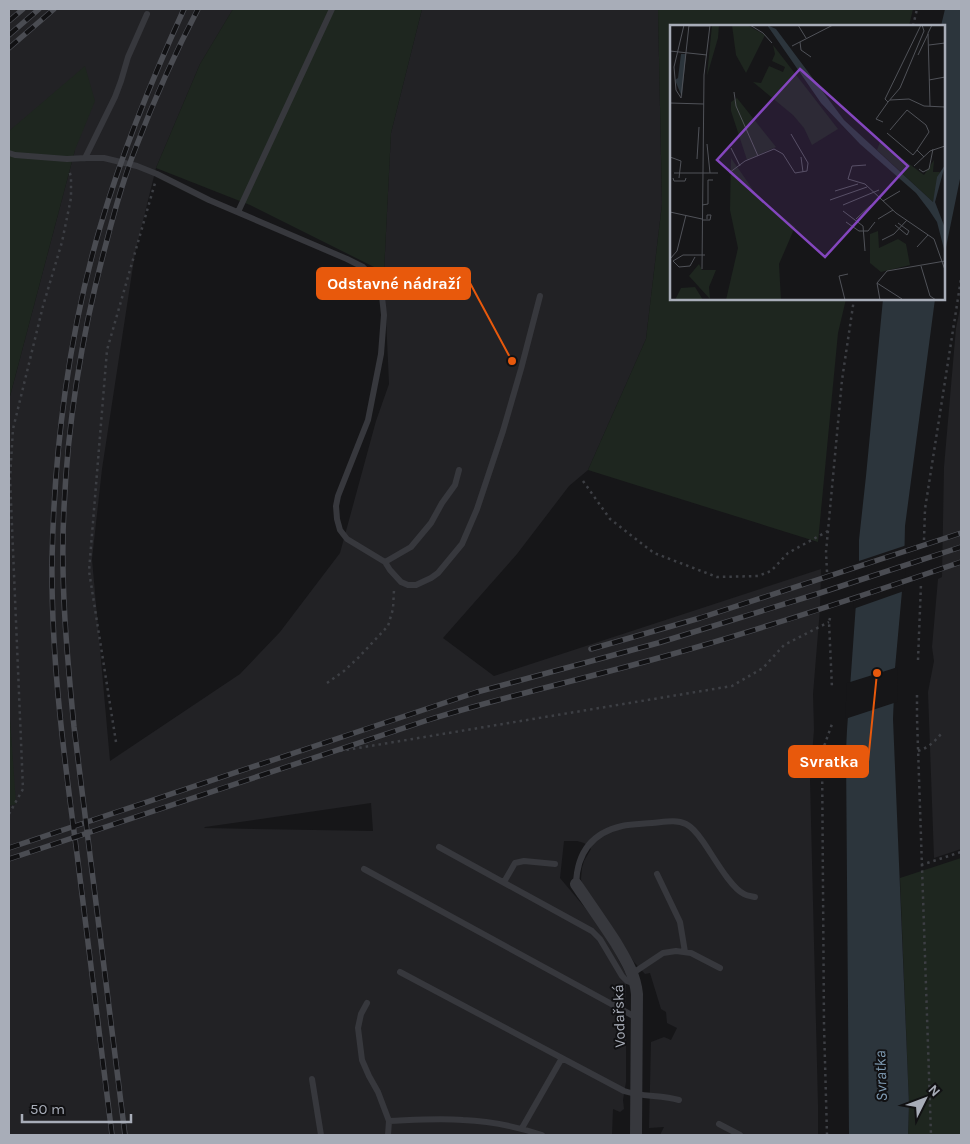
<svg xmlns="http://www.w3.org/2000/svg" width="970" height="1144" font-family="Karla,sans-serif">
<rect width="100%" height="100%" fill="#161618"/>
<path fill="#222225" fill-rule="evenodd" d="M 9,9 L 233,9 L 200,64 L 156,168 L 135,253 L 102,469 L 92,559 L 110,761 L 240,674 L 280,632 L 340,553 L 376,421 L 389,384 L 384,272 L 391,133 L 422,9 L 658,9 L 662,204 L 646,339 L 588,470 L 569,486 L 517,554 L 443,638 L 494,676 L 821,569 L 820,609 L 813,694 L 814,730 L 810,780 L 818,1105 L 818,1135 L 660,1135 L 664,1127 L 649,1128 L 651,1042 L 664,1037 L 671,1040 L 677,1028 L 667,1023 L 666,1012 L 661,1009 L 650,973 L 645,974 L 634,962 L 583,886 L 581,879 L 582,868 L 584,861 L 591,849 L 584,843 L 577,841 L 564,841 L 560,878 L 602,928 L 626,974 L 625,1025 L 621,1033 L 626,1036 L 626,1082 L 623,1100 L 624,1109 L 620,1112 L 613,1109 L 612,1135 L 9,1135 L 9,806 L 15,804 L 9,704 L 9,400 L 75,150 L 9,152 ZM 371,803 L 373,831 L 204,828 L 205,827 Z
M 961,304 L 961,849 L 934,858 L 928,692 L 934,661 L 932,647 L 938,579 L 942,577 L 944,467 L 956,328 Z"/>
<path fill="#1e261f" d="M 233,9 L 422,9 L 391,133 L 384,272 L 250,205 L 156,168 L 200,64 Z
M 658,9 L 913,9 L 909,26 L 671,26 L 671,299 L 846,299 L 838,333 L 818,542 L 588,470 L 646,339 L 662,204 Z
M 85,66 L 95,101 L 75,150 L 9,400 L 9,131 Z
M 9,704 L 16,804 L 9,806 Z
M 961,858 L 961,1135 L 908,1135 L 909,1104 L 900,878 Z"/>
<path fill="#2c353c" d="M 945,9 L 961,9 L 961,174 L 944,257 L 944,26 L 941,26 Z
M 883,299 L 935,299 L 905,526 L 904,569 L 895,668 L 893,719 L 909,1104 L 908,1135 L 849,1135 L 846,751 L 847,730 L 859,561 L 859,540 L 866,476 Z"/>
<path fill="#161618" d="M 907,545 L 904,591 L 853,609 L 856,562 Z
M 898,667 L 897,702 L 845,719 L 847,683 Z"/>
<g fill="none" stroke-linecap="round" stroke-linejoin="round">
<path stroke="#3d3f44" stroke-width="2.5" stroke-dasharray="2.5 4" stroke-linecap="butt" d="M 913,26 L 917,9
M 583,481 L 610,519 L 654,553 L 717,577 L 758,576 L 771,571 L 788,553 L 828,531
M 924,540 L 925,509 L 961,279
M 827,572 L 826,552 L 842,380 L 854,299
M 830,618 L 829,622 L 832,688
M 918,660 L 921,584
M 327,683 L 344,671 L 359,657 L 388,626 L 393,609 L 394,590
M 917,695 L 917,718 L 931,1135
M 116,742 L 89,571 L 107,350 L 155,183
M 340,751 L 732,686 L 763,668 L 784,645 L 829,622
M 918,751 C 928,748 934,742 941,734
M 9,814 L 23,789 L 10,478 L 13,429 L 43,306 L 62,242 L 71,198 L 71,177 L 69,170
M 921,865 L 961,852
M 827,1135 L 824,1025 L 822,752 L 832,724"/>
<path stroke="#37383d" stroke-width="6" d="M 9,153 L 15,155 L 67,159 L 85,158 L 104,158 L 137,166 L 157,174 L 209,200 L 347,259 L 363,267 L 375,279 L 380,287 L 382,296 L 384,315 L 381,354 L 368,420 L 338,496 L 336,506 L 337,519 L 340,530 L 347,539 L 385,562 L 390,570 L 401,582 L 408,585 L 416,585 L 431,578 L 438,573 L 462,544 L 477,509 L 503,431 L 521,369 L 540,296
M 85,158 L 115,97 L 121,81 L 128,57 L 147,14
M 238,212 L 332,9
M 385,562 L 411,547 L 431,523 L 442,503 L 455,485 L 459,470
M 439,847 L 592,931 L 600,939 L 622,976 L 627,981 L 635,984
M 364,869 L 637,1018
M 657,874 L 680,922 L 685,952
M 504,882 L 515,863 L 524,861 L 555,864
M 576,884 C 577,854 591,833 622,826 C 632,824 642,824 652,823 C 664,822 676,819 686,824 C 694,828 699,836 704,843 C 713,856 731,888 744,894 C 747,896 751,896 755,897
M 400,972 L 624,1091 C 642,1097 661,1095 679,1100
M 633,973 L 663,953 L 676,951 L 691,953 L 720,968
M 367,1003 L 361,1014 L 358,1028 L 362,1060 L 369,1076 L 378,1092 L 389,1121 L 388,1135
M 312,1079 L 321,1135
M 389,1121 C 414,1120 438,1118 463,1120 C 488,1121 518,1127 542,1135
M 719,1124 L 740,1135
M 522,1128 L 562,1058"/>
<path stroke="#37383d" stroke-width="12" d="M 576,884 C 589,903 603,923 616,943 C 626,960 635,974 637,994 L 636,1135"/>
<g stroke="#4a4c52" stroke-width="5.5">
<path id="rail" d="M 9,21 L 23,9
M 9,35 L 39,9
M 9,48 L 54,9
M 591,649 L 700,618 L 961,533
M 9,848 L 477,692 L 658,643 L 820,593 L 961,547
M 9,859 L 428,720 C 506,696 584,679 662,657 C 763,629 862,596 961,562
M 112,1135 C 100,1042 89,948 77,854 C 64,757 51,659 52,561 C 54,450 69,331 101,224 C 123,150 152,79 184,9
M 125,1135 L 74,727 C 67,655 60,581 64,508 C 68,418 83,328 107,240 C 115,209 124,177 136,147 C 154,100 175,53 198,9"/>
</g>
<use href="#rail" stroke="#111113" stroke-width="4" stroke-dasharray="11" stroke-linecap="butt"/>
</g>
<g text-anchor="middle" stroke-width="4" stroke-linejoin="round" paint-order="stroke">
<g font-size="15" fill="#a8adb8" stroke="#111113">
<text transform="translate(619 1016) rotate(-92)" y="5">Vodařská</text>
</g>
<g font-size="16" font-style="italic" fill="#7f9bb3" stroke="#111113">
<text transform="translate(880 1076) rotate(-92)" y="6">Svratka</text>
</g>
</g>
<g transform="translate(670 25)">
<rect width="275" height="275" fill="#161618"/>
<path d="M 42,0 L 49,0 L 48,13 L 37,51 ZM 62,0 L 77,0 L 95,10 L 76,48 L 66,30 ZM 103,20 L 168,104 L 142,120 L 134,103 L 123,90 L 83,57 L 91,58 L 99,41 L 113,47 L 115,42 L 102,36 L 105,29 ZM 67,73 L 106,122 L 77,135 L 61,86 L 61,77 ZM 210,117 L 254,150 L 264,135 L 263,147 L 270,147 L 263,177 L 207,125 ZM 61,133 L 88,172 L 125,202 L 109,239 L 111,275 L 56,275 L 68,223 L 60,185 ZM 208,206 L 209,223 L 228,214 L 236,219 L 240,240 L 211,247 L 200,238 L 200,209 ZM 29,239 L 32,245 L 46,245 L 39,262 L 40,274 L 19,251 ZM 25,262 L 33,275 L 5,275 L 11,263 Z" fill="#1e261f"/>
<path d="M 97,0 L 106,4 L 174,95 L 263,177 L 267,152 L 275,140 L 265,177 L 275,203 L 275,228 L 267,197 L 259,185 L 246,168 L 190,119 L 151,78 ZM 11,29 L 16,29 L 12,72 L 5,55 L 8,53 Z" fill="#2c353c"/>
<path fill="none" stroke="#505258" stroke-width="1" d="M 14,0 L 4,42 L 6,65 L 11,73 L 19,0M 80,0 L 93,8 L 102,18M 128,0 L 136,13M 251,0 L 215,74 L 218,77 L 230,63 L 254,6 L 252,0M 19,1 L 40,1M 130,17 L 131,25 L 141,32M 259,20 L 275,18M 122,21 L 163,0M 0,26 L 37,30M 248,30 L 258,9M 259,55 L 275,52M 64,67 L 66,81 L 88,131M 220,75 L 239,74 L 254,81 L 275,82M 0,78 L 34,79M 260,81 L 258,8 L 262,0M 213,97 L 206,94 L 218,77M 220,105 L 237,85 L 256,100 L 259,107 L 247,125M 217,108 L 243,130 L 247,125 L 254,132M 37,119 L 40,148M 61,123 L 70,141M 0,132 L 11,136 L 9,153M 131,132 L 133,147M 27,134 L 29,102M 196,140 L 182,141 L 178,154 L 195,159 L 226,188 L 264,214 L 275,245M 244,141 L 260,126 L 275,121M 249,144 L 253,147 L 259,144 L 263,124M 4,148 L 48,148M 59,148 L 75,136 L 104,124 L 113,129 L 125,148 L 137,146 L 138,138 L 121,109M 3,153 L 4,156 L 15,156 L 16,153M 165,166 L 188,159M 275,172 L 275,190M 160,175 L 197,162M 213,176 L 230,166M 32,180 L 38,179 L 38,155 L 43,155M 173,180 L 209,165M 173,186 L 193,201 L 195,226M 0,187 L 32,194M 186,194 L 201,180M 208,194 L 223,185M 32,195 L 40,195 L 41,190 L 37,190 L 37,194M 176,197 L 189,206 L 198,206 L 205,197M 225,200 L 237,210 L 239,206 L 228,198M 212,215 L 224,209 L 237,195M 247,222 L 258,210M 25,232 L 20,241 L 9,242 L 3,236 L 13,230 L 35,230M 0,234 L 7,226 L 16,190M 251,241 L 260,271 L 266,275M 32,244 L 34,50 L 40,0M 207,258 L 232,274M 175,275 L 169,251 L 178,249M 210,275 L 207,258 L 217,246 L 275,236"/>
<path fill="#8446be" fill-opacity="0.15" stroke="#8446be" stroke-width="2.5" d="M 130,44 L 238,141 L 155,232 L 47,135 Z"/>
<rect width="275" height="275" fill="none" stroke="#a8adb8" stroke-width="2.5"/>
</g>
<path fill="none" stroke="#e8590c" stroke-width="2" d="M512 361L470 283M877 673L868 762"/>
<g fill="#e8590c" stroke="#111113" stroke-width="2">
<circle cx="512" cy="361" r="5"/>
<circle cx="877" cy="673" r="5"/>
</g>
<g fill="#e8590c" stroke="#e8590c" stroke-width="2">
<rect x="317" y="268" width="153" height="31" rx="5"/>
<rect x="789" y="746" width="79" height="31" rx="5"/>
</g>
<g font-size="16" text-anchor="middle" font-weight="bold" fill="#fff">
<text x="394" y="289">Odstavné nádraží</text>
<text x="829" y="767">Svratka</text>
</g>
<rect width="970" height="1144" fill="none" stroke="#a8adb8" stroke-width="20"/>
<g transform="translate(925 1099) rotate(48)" stroke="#111113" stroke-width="4" paint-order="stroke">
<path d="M0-4L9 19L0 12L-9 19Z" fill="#a8adb8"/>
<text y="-8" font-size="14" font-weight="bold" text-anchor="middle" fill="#a8adb8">N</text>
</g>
<path d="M22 1114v8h109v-8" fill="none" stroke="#a8adb8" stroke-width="2.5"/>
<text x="30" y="1114" font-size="15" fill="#a8adb8" stroke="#111113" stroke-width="4" paint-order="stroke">50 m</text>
</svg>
